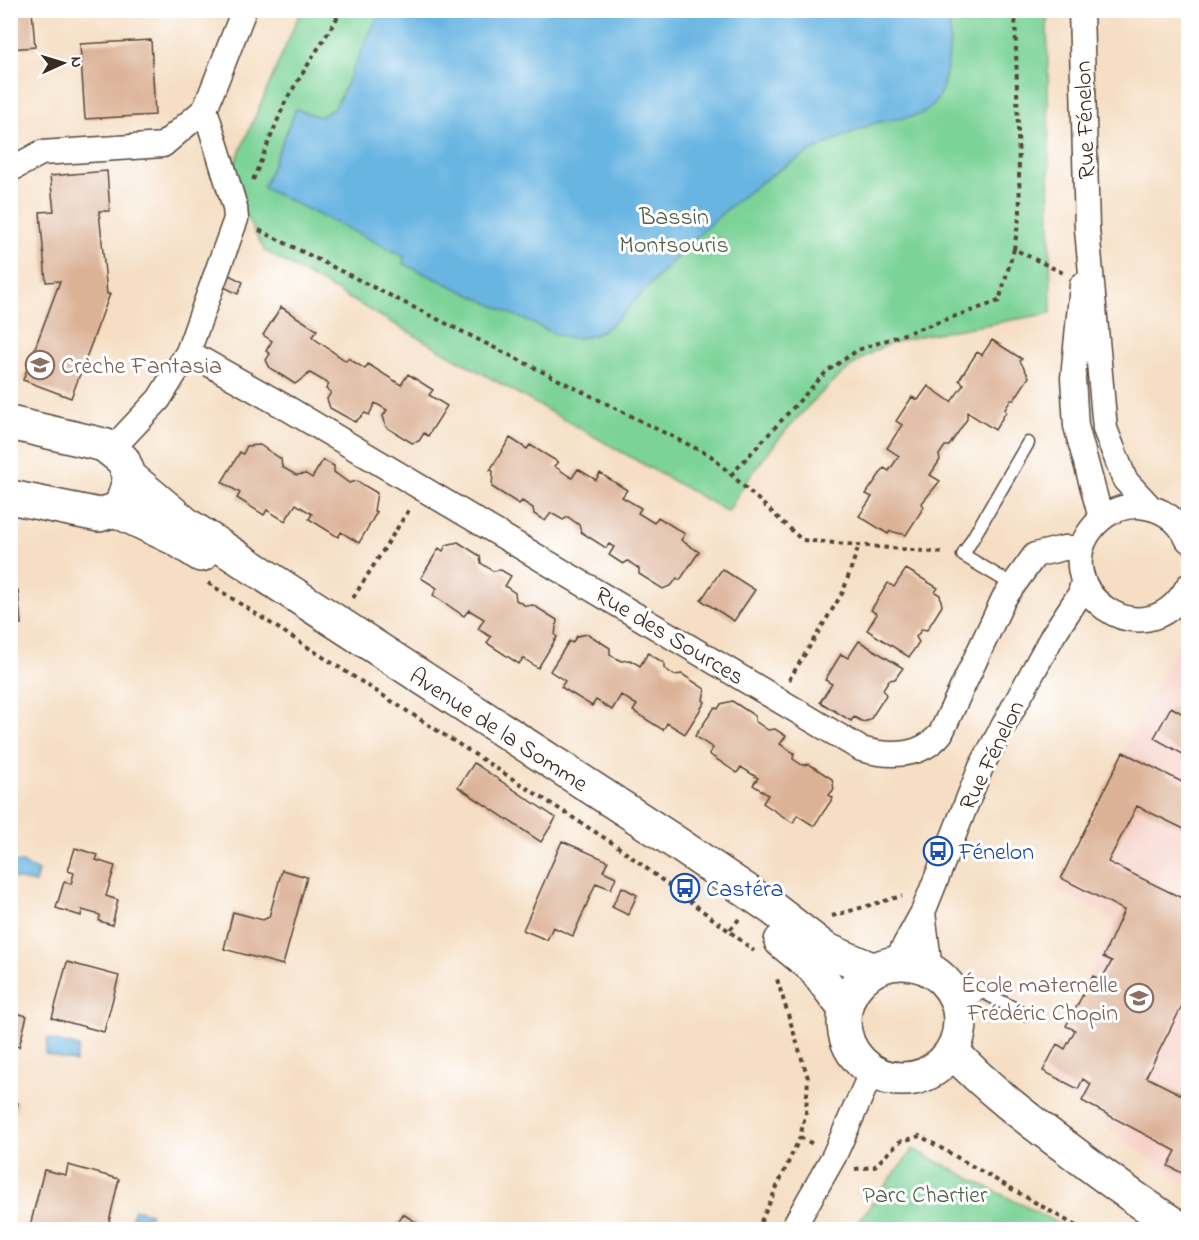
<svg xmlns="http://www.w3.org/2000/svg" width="1199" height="1240" font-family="'Indie Flower',sans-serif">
<rect width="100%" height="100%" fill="#fff"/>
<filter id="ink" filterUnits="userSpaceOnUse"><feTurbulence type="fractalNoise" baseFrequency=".0167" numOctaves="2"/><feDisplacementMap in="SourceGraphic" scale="12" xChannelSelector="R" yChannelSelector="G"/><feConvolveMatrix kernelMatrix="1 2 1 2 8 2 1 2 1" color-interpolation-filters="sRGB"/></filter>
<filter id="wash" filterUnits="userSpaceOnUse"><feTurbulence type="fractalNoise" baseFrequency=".008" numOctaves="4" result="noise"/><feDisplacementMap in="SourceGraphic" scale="24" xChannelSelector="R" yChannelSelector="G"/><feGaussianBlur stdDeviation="1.35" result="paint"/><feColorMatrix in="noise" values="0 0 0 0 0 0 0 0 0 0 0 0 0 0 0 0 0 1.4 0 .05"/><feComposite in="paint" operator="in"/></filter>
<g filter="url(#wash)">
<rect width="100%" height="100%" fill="#f5dec3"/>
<path fill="#f7d1c8" d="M 1188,622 L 1188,1187 L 1042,1078 L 1115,919 L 1055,889 Z"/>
<path fill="#7cd398" stroke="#5c7e5b" stroke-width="1.5" d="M 301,11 L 1047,11 L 1051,313 C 1018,319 985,325 953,330 C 930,334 903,338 882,347 C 832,370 753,463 728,512 L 265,251 L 227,181 Z
M 913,1149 L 1069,1229 L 853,1229 Z"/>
<path fill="#69b5e2" stroke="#527080" stroke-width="1.5" d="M 380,11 L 950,10 C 951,35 950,89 931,107 C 917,121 888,117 870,125 C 811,149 775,168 726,210 C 695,236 667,268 638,297 C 624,311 613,328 593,335 C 579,340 567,338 553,333 L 404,264 L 404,257 L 398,253 L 263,188 L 296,109 L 320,117 L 335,108 Z
M 10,862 L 22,863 L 38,871 L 35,883 L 11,878 Z
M 48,1039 L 79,1047 L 75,1062 L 45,1054 Z
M 134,1209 L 151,1213 L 146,1229 L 128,1229 Z"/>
<g id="blocks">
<path fill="#dcb297" d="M 10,10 L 32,10 L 35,47 L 10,49 Z
M 151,40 L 155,115 L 85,119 L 80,44 Z
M 107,171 L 110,211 L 99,211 L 107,294 L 110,294 L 71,398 L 23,380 L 60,281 L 46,282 L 40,212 L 54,211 L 50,176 Z
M 227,274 L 243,282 L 238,294 L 222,286 Z
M 281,307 L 317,330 L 312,337 L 346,361 L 348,358 L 365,369 L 368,364 L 401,385 L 408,374 L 433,390 L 429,395 L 447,406 L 428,436 L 424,433 L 419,441 L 412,443 L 386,427 L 383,416 L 387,410 L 375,403 L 369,415 L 365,413 L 355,422 L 330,408 L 327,399 L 331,392 L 326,389 L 329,384 L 310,373 L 295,384 L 270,368 L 266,360 L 270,354 L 266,351 L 272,341 L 263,335 Z
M 992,340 L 1022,359 L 1020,361 L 1029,377 L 1014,400 L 1011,400 L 1005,409 L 1006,412 L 995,430 L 967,412 L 967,419 L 949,446 L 945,446 L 939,455 L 940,460 L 930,475 L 940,481 L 922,503 L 924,507 L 906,535 L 890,531 L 888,534 L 859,516 L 872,497 L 866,494 L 884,468 L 889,471 L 899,456 L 887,448 L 902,425 L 896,421 L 912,397 L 918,400 L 928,386 L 951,402 L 964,384 L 959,380 L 977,352 L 982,355 Z
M 510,438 L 527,449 L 530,445 L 558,462 L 554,466 L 572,478 L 578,469 L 596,480 L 600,473 L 627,490 L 622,497 L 641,508 L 638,513 L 654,523 L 658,517 L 685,534 L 681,540 L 699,552 L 680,580 L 677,578 L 672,585 L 663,589 L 639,574 L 639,569 L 628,561 L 623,564 L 609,555 L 614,547 L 609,544 L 606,548 L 581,532 L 579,525 L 568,517 L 563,520 L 551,513 L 545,521 L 534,514 L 533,508 L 522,501 L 519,504 L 492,487 L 493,471 L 490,470 Z
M 260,445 L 281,459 L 282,467 L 296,475 L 306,474 L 312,478 L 323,460 L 334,466 L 334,472 L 349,483 L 357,481 L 377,493 L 374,511 L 377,512 L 359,543 L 341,532 L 338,537 L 309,519 L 312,514 L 296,504 L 285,521 L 267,510 L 264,515 L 237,498 L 240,493 L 222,482 L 240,452 L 243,454 L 247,446 Z
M 458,542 L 480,556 L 481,563 L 493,571 L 501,570 L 511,576 L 505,586 L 515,593 L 516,600 L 526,606 L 533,605 L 557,620 L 555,635 L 557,637 L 538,668 L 523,658 L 519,664 L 487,643 L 491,637 L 478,629 L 484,619 L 469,610 L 464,616 L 433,595 L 437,588 L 421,578 L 439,548 L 443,551 L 446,545 Z
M 722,569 L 755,590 L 734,621 L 701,600 Z
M 906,569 L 938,588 L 935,592 L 940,595 L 942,606 L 927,630 L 922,629 L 916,637 L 919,642 L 909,657 L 867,630 L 877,614 L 871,610 L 888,583 L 894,587 Z
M 10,590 L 18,590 L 21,624 L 10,624 Z
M 588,634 L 610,648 L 610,655 L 621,661 L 630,660 L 640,666 L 648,653 L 664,663 L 664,668 L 674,675 L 682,674 L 705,689 L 703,700 L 705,702 L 685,734 L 667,723 L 663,730 L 633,711 L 637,705 L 621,695 L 612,710 L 596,700 L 592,706 L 561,687 L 565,681 L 550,671 L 569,641 L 572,643 L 577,636 Z
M 859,641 L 903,668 L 895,679 L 889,680 L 883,689 L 886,695 L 870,720 L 863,722 L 854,717 L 851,721 L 820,702 L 832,684 L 825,680 L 841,654 L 848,658 Z
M 732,701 L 755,716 L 755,721 L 768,730 L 775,729 L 786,736 L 780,744 L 794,753 L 793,759 L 802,765 L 809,764 L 832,779 L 834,789 L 829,795 L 833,798 L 814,826 L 797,815 L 793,823 L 763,803 L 768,795 L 753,785 L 758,778 L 741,767 L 737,773 L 709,754 L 713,748 L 695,736 L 715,707 L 718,709 L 721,704 Z
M 1171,707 L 1188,717 L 1188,757 L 1154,738 Z
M 1123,752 L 1188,785 L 1188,831 L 1137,806 L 1108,862 L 1188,901 L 1188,994 L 1146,1077 L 1188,1098 L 1188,1176 L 1168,1166 L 1176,1151 L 1082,1101 L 1091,1084 L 1083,1079 L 1078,1089 L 1043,1071 L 1057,1044 L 1065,1049 L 1075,1030 L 1066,1026 L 1093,976 L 1101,980 L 1112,961 L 1103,957 L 1124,910 L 1061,878 Z
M 474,763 L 556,818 L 541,842 L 458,787 Z
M 562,841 L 608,861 L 603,871 L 616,877 L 611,889 L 596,883 L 573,936 L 553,927 L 547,940 L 523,930 Z
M 75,848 L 98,855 L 96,860 L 115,866 L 106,896 L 118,900 L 112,925 L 99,921 L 100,915 L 82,910 L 81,916 L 56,908 L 64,882 L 71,884 L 74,873 L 68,871 Z
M 282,870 L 307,877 L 283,965 L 224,949 L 233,912 L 263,920 L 269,917 Z
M 622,887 L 637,895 L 628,915 L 612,907 Z
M 67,962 L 119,976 L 104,1032 L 52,1018 Z
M 10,994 L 16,995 L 12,1012 L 27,1016 L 19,1047 L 10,1044 Z
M 10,1100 L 18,1103 L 11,1123 L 10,1123 Z
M 68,1165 L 119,1179 L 107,1230 L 29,1230 L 44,1170 L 66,1175 Z
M 403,1214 L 428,1230 L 393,1230 Z"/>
</g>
</g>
<g filter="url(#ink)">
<use href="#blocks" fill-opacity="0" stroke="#574537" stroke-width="1.5"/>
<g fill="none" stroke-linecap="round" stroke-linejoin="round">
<g stroke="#574537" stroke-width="15">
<path id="lane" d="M 1013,585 L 963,555 L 1028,443
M 958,1006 L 983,992 L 1025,1014"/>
</g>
<g stroke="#574537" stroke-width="27">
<path id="street" d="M 1081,10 L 1087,229 L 1105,429 L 1125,480 L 1150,507
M 10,170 L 41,153 L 163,145 L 205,109 L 244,10
M 1082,285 L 1073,378 L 1076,426 L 1101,518
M 188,352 L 287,408 L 861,749 C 889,757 921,758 941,733 L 1004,598 L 1035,555 L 1064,548 L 1081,548
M 111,450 L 159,399 L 188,352 L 236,219 L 235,207 L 205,109
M 1188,540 C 1179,520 1162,508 1139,506 C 1122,505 1106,513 1095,525 C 1041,585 1144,666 1188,586
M 923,912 L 930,970
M 895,963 L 923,912 L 981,767 L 1053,635 L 1080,594 L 1083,582
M 792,1230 L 834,1156 L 872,1071"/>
</g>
<g stroke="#574537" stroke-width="36">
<path id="secondary" d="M 10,423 L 104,445 L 123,460 L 130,477 L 122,504 L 115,510 L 99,515 L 10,497
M 130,477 L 186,524 L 672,840 L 772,908 L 825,949 L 874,970
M 115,510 L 176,539 L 201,555
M 781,941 L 813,967 L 845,1009
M844 1021a58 58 0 1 1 116 0a58 58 0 1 1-116 0Z
M 952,1051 C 987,1088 1026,1118 1067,1148 C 1105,1177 1143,1205 1183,1230"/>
</g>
<path stroke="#574537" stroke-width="4" stroke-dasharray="4.5 4.5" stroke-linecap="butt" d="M 253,180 L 286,100 L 342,10
M 259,230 L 711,456 L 802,540 L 945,553
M 1014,249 L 1020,212 L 1015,10
M 731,475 L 827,371 L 858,350 L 999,301 L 1014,249 L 1063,273
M 208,583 L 617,846 L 729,931
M 353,598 L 410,508
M 789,680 L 843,592 L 859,545
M 832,916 L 902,896
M 739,919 L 729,931 L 754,951
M 800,1137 L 813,1144
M 855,1169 L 874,1167 L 899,1142 L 920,1136 L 1083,1230
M 757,1230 L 800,1137 L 806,1112 L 808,1078 L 776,976"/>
<use href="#lane" stroke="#fff" stroke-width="12"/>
<use href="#street" stroke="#fff" stroke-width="24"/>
<use href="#secondary" stroke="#fff" stroke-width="33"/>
</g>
</g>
<defs>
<g id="school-ring" transform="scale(1.5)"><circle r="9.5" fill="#fff" stroke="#8d6e63" stroke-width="1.5"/><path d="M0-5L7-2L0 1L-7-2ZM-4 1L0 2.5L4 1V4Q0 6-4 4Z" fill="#8d6e63"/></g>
<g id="bus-ring" transform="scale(1.5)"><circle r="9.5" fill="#fff" stroke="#1a4fb4" stroke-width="1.5"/><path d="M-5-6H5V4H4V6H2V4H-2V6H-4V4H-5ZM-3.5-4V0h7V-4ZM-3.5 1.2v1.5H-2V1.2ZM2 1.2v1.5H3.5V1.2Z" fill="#1a4fb4"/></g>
</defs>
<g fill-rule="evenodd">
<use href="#school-ring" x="40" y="365"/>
<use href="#bus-ring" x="938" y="851"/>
<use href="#bus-ring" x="685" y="888"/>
<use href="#school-ring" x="1139" y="998"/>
</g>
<g text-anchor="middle" stroke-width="6" stroke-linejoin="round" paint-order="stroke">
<g font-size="24" fill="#3b2a1e" stroke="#fff">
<text transform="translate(1084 120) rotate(-92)" y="8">Rue Fénelon</text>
<text transform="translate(670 635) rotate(31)" y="8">Rue des Sources</text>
<text transform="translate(499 729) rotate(33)" y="8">Avenue de la Somme</text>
<text transform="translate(991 755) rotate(-64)" y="8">Rue Fénelon</text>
</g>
<g font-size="24" fill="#4e5d43" stroke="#fff">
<text x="674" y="224">Bassin<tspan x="674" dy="28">Montsouris</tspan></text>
<text x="925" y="1202">Parc Chartier</text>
</g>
<g font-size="24" fill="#785e54" stroke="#fff" text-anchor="start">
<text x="61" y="373">Crèche Fantasia</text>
<text x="1118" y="992" text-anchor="end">École maternelle<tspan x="1118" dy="28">Frédéric Chopin</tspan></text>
</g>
<g font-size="24" fill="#164399" stroke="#fff" text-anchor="start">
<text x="959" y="859">Fénelon</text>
<text x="706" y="896">Castéra</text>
</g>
</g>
<rect width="1199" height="1240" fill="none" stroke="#fff" stroke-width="36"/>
<g transform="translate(63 63) rotate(86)" stroke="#ffffff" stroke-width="4.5" paint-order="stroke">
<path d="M0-4.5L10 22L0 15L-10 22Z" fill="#3b2a1e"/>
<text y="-9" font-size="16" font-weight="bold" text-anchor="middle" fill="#3b2a1e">N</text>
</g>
</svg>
